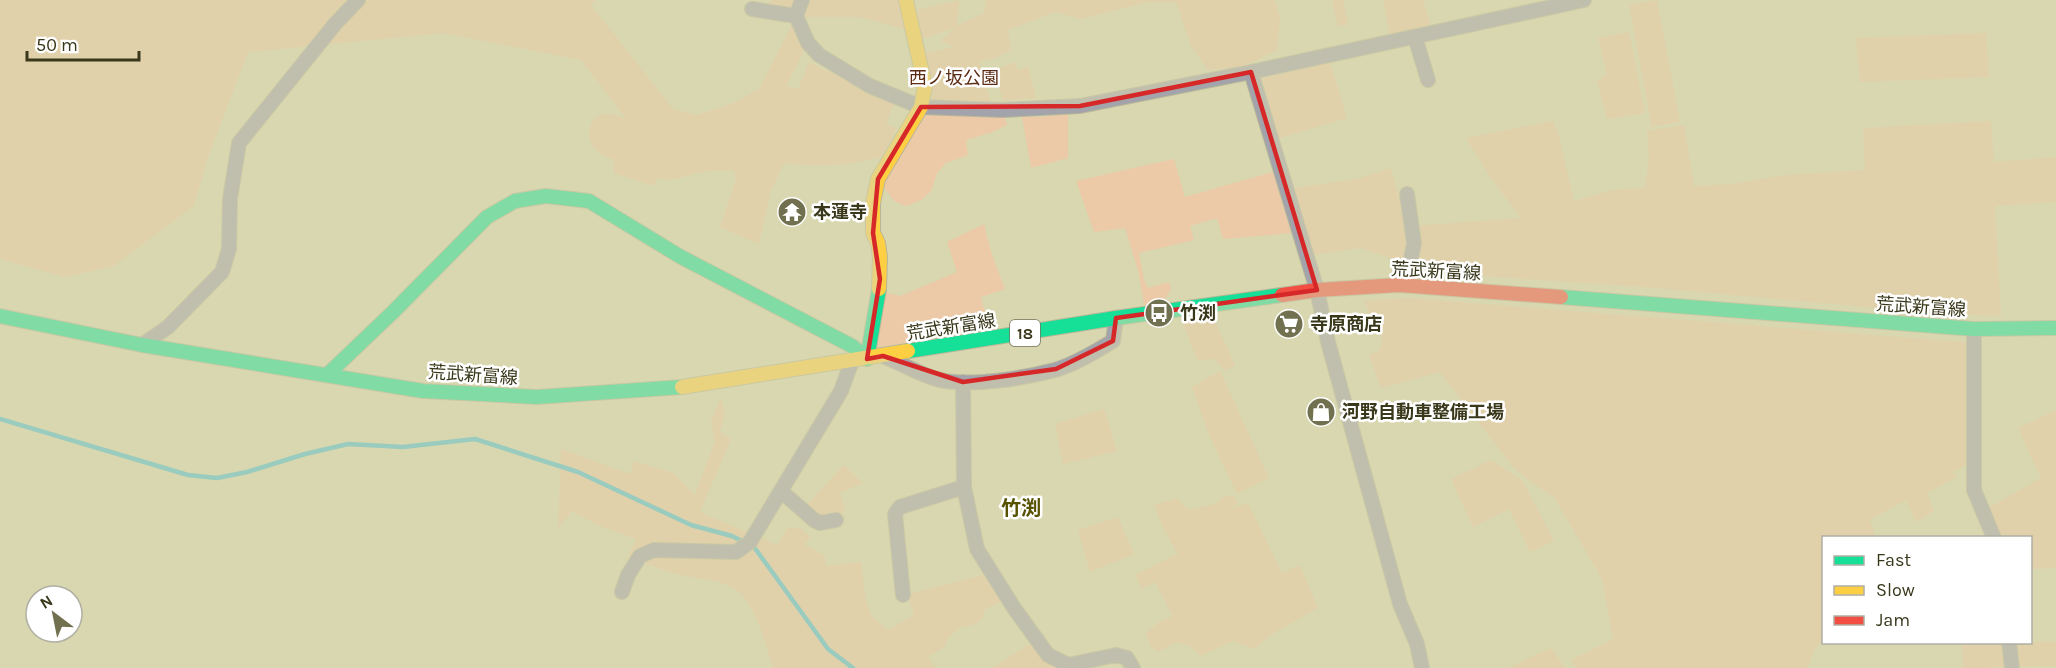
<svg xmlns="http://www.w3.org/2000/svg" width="2056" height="668" font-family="Karla,'Noto Sans JP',sans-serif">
<rect width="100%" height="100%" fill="#d8d7af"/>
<path fill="#ecc9a7" d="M 0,0 L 596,0 L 591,5 L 673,109 L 697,115 L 731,104 L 759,89 L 796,17 L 763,11 L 771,0 L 906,0 L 912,31 L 860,17 L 796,17 L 808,43 L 786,86 L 798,89 L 809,62 L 894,104 L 886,124 L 897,128 L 882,157 C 847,166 820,167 784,163 L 771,191 L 759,244 L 720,227 L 736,179 L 734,170 L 707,171 L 670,180 L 657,178 L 654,186 L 614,173 L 614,160 C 609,157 601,155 597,151 C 585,140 587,116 605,114 C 613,113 620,117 627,120 L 581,60 L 443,33 L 248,52 L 207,160 L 194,206 L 114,266 L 65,277 L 0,259 Z
M 959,0 L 957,26 L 984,13 L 986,0 L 1275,0 L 1280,18 L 1277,50 L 1242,67 L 1208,70 L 1191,46 L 1176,2 L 1148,2 L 1081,19 L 1055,12 L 1008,30 L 1011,50 L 995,58 L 979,61 L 991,103 L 940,103 L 933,100 L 924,54 L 953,47 L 941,41 L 955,28 L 922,39 L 917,10 Z
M 1332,0 L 1343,0 L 1348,25 L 1338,26 Z
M 1383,0 L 1423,0 L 1431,27 L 1390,36 Z
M 1657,0 L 1680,122 L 1652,127 L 1629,5 Z
M 1629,32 L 1645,113 L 1607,119 L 1597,80 L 1607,75 L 1598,38 Z
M 1986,33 L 1989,77 L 1860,82 L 1856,38 Z
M 1015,62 L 1018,71 L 1028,66 L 1036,98 L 1003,100 L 994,70 Z
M 1330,62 L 1347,118 L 1276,139 L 1260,79 Z
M 921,107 L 1003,110 L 1007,125 L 993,132 L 966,140 L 968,155 L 946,163 L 937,173 L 931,191 L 921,200 L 906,206 L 894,201 L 878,179 Z
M 1068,114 L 1068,158 L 1031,168 L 1022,117 L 1042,117 Z
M 1553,121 L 1558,133 L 1574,201 L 1612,190 L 1645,188 L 1649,159 L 1647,131 L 1684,125 L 1694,186 L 1733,184 L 1785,175 L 1865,170 L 1863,128 L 1991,121 L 1994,162 L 2056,157 L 2056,202 L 1995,206 L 2001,316 L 1934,313 L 1644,287 L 1407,271 L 1410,264 L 1360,248 L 1314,255 L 1301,217 L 1294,188 L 1357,179 L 1391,168 L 1400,201 L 1408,200 L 1412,226 L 1521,218 L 1489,175 L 1466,138 Z
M 1174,159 L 1185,197 L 1273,172 L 1291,233 L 1223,239 L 1217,218 L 1190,226 L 1194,240 L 1139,253 L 1144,280 L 1148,288 L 1169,282 L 1171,289 L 1163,302 L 1144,305 L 1139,274 L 1125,228 L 1094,232 L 1076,181 Z
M 984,224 L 991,252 L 1005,289 L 981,297 L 989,329 L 869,349 L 879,291 L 900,296 L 957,272 L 947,242 Z
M 1409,298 L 1974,343 L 1974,461 L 1953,472 L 1957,477 L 1927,493 L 1934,511 L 1916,522 L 1906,500 L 1870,520 L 1875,537 L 1824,538 L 1823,638 L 1814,651 L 1808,668 L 1576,668 L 1571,660 L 1613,639 L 1602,579 L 1554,497 L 1528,480 L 1513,467 L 1440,372 L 1381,388 L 1369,355 L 1378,351 L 1383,341 L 1364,301 Z
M 1213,318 L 1235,365 L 1225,371 L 1215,359 L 1197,360 L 1183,323 Z
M 1220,371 L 1269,478 L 1237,494 L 1209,435 L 1192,387 Z
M 721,398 L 725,413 L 720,432 L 731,439 L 700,512 L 777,545 L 788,528 L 800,528 L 811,537 L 804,544 L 825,556 L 826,566 L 861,562 L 866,601 L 871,615 L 888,630 L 914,615 L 908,594 L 992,573 L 1008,598 L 984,610 L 984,617 L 976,624 L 959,628 L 948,638 L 944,647 L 928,657 L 936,668 L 773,668 C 765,644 757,604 735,589 C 719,579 698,579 681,575 C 663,571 645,563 628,557 L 636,539 L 600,526 L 572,511 L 558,528 L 561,449 L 630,474 L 634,461 L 673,473 L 695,495 L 715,441 L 711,421 Z
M 1104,409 L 1117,451 L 1063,464 L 1055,424 Z
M 2056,410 L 2056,568 L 2031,569 L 2030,538 L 1994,537 L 1983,511 L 2041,478 L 2018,428 Z
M 1491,460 L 1523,481 L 1554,541 L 1530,552 L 1509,509 L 1473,527 L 1451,479 Z
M 844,465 L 863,483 L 840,493 L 845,511 L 828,523 L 802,510 Z
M 1225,496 L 1234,496 L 1238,503 L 1231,509 L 1248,503 L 1282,573 L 1300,565 L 1318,608 L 1272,634 L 1254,649 L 1232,641 L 1201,656 L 1190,646 L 1177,642 L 1158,652 L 1150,645 L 1146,633 L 1159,622 L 1173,616 L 1155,582 L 1142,589 L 1135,575 L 1178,554 L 1163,528 L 1154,505 L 1177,498 L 1188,510 L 1215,504 Z
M 1118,517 L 1134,554 L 1090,572 L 1078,530 Z
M 1036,640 L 1066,668 L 992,668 Z
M 2009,642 L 2056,642 L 2056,666 L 1963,668 L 1962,643 Z
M 1551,648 L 1565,668 L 1508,668 Z"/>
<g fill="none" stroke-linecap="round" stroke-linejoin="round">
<path stroke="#4cbcd1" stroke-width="4.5" d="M 0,419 L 188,475 L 217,478 L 247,472 L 305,454 L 348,444 L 403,447 L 475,439 L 578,472 L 691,525 L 732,536 L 754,547 L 828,649 L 853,668"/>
<g stroke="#b8b798" stroke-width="16">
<path id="street" d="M 802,0 L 796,16 L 808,43 L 819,55 L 870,86 L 921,107 L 1003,110 L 1080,106 L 1251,72 L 1584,0
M 752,9 L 796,16
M 1415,37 L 1428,80
M 1251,72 L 1317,290 L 1328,342 L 1400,604 L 1417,644 L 1422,668
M 1399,285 L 1410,264 L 1414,243 L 1407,194
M 1974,329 L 1974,490 L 1994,538
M 142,345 L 168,327 L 222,272 L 229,249 L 230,199 L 239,143 L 335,24 L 358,0
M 885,357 C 903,364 922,376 940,380 C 972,387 1024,378 1055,370 C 1075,364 1095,352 1113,341 L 1116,318
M 963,382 L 964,487 L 977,549 L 1014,608 L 1048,655 L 1068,665 L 1116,655 L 1127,658 L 1133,668
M 781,491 L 814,520 L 820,523 L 836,520
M 622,592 L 628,575 L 640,556 L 654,550 L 736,552 L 750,542 L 841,391 L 852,361
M 903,595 L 895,514 L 900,507 L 964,487
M 2009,642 L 2012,668"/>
</g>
<g stroke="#b8b798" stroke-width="16">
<path id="fast" d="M 1561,297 L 1974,329 L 2056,328
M 0,316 L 142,345 L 423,391 L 537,397 L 682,387
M 908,351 L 1116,318 L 1282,295
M 327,375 L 393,312 L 487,217 L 515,201 L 546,196 L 589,201 L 681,257 L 852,346 L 867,359 L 879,289"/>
</g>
<g stroke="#b8b798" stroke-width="16">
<path id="slow" d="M 879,289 L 880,257 L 878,243 L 873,233 L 873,203 L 878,179 L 921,107 L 925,86 L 906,0
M 682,387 L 908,351"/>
</g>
<g stroke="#b8b798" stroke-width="16">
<path id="jam" d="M 1282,295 L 1317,290 L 1399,285 L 1561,297"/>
</g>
<use href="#street" stroke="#a3a3ac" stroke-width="14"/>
<use href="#fast" stroke="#16e098" stroke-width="14"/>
<use href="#slow" stroke="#ffcf43" stroke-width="14"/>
<use href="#jam" stroke="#f24e42" stroke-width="14"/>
</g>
<path d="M0 0H2056V668H0ZM 1251,72 L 1317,290 L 1116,318 L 1113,341 L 1056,369 L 963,382 L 883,356 L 867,359 L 880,279 L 873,233 L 878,179 L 921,107 L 1080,106 Z" fill="#d8d7af" fill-opacity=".55" fill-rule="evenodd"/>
<path fill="none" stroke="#d62828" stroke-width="4.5" stroke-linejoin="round" d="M 1251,72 L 1317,290 L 1116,318 L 1113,341 L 1056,369 L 963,382 L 883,356 L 867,359 L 880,279 L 873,233 L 878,179 L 921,107 L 1080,106 Z"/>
<defs>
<g id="temple-disc" transform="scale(1.5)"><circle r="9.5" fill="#71704f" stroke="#fff"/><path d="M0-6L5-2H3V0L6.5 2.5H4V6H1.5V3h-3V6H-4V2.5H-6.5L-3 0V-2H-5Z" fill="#fff"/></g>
<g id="bus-disc" transform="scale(1.5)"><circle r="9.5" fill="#71704f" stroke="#fff"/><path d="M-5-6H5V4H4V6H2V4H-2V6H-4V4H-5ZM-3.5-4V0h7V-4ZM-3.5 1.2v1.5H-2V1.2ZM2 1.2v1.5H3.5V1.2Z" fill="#fff"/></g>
<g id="supermarket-disc" transform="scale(1.5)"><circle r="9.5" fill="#71704f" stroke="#fff"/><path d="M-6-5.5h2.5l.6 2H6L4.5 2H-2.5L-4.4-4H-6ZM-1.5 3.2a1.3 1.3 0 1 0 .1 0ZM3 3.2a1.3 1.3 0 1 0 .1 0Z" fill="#fff"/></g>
<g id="shop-disc" transform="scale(1.5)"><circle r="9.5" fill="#71704f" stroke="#fff"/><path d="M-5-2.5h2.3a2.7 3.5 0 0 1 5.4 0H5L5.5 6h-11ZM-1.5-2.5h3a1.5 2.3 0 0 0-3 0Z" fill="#fff"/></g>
</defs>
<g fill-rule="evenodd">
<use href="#temple-disc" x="792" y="212"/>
<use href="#bus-disc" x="1159" y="313"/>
<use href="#supermarket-disc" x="1289" y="324"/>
<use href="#shop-disc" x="1321" y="412"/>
</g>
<g text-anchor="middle" stroke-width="5" stroke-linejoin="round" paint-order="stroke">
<rect fill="#fff" stroke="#74745f" stroke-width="1.5" x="1010" y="320" width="30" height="26" rx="4.5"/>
<g font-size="16" font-weight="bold" fill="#39381b">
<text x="1025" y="339">18</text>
</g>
<g font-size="18" fill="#5c2d14" stroke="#fff">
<text x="954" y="84">西ノ坂公園</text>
</g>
<g font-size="18" font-weight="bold" fill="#39381b" stroke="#fff" text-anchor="start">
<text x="813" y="218">本蓮寺</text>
<text x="1180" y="319">竹渕</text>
<text x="1310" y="330">寺原商店</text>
<text x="1342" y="418">河野自動車整備工場</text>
</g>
<g font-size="18" fill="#39381b" stroke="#fff">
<text transform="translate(1436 271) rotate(3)" y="6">荒武新富線</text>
<text transform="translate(1921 307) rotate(4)" y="6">荒武新富線</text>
<text transform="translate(951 327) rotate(-9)" y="6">荒武新富線</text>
<text transform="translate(473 375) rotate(4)" y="6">荒武新富線</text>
</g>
<g font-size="20" font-weight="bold" fill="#575200" stroke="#fff">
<text x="1021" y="515">竹渕</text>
</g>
</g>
<rect x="1822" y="536" width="210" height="108" fill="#ffffff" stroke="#b0afa4" stroke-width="1.5"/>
<rect x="1834" y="556" width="30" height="9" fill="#16e098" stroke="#b0afa4" stroke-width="1.5"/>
<text x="1876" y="566" font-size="18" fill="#39381b">Fast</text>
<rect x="1834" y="586" width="30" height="9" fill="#ffcf43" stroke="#b0afa4" stroke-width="1.5"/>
<text x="1876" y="596" font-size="18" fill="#39381b">Slow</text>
<rect x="1834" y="616" width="30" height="9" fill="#f24e42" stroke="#b0afa4" stroke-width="1.5"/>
<text x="1876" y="626" font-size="18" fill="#39381b">Jam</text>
<g transform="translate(54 614) rotate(328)"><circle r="28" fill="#ffffff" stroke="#b0afa4" stroke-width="1.5"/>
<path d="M0-4.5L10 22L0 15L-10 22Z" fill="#71704f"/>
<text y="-9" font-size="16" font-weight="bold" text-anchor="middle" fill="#39381b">N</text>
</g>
<path d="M27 51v9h112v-9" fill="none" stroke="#39381b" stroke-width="3"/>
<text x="36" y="51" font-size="18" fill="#39381b" stroke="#ffffff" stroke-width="4.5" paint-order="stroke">50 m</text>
</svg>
